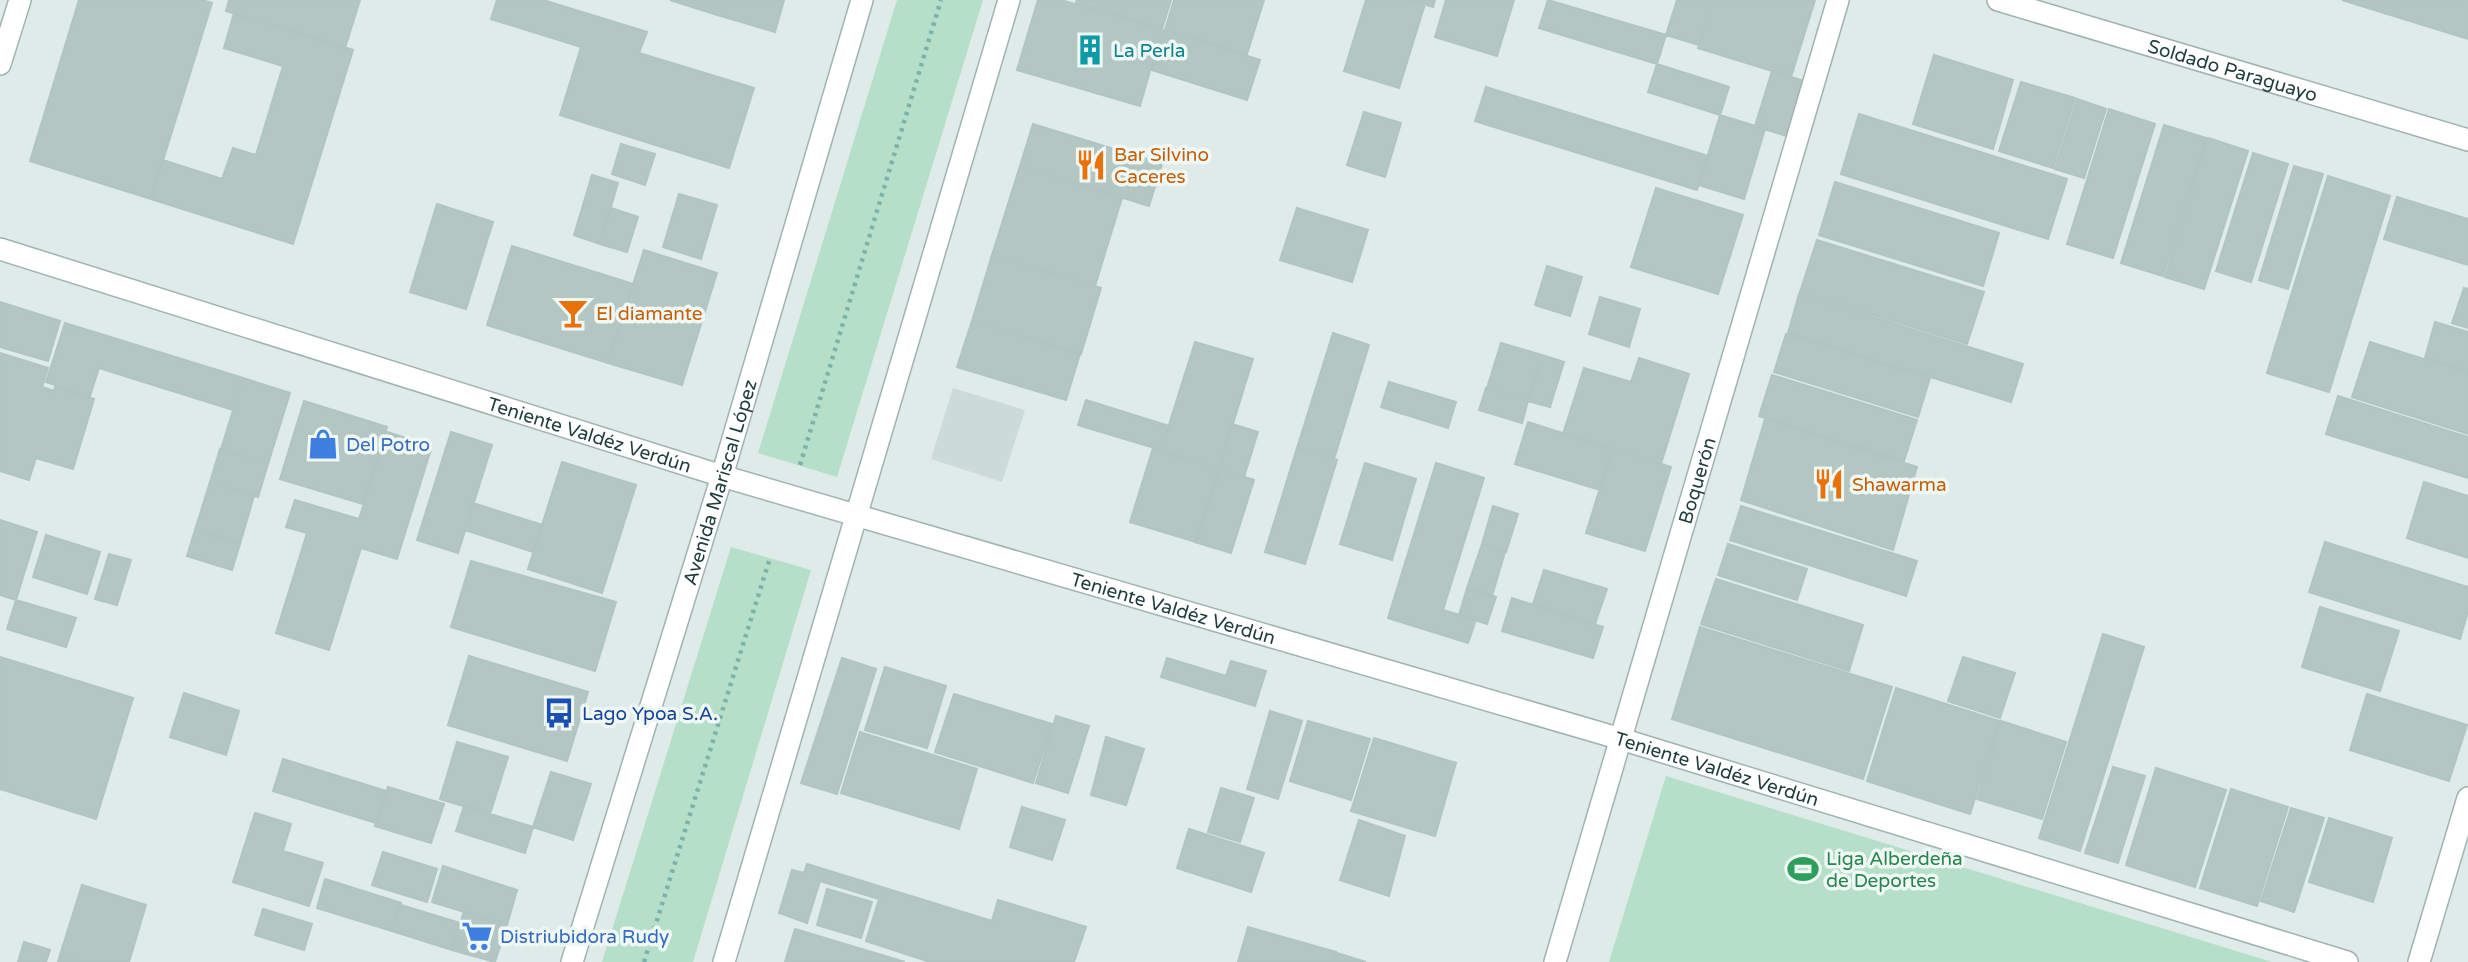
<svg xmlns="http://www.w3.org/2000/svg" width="2468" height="962" font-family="'Varela Round',sans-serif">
<rect width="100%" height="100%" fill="#deebe8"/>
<path fill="#ccdbd7" d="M 953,388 L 1025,410 L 1002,482 L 931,459 Z"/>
<path fill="#b5dfc8" d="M 897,0 L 983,0 L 837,477 L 758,453 Z
M 731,547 L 811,570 L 693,962 L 602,962 Z
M 1666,776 L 2272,962 L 1609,962 Z"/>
<path fill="#b4c6c2" stroke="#b0c5c1" stroke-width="2" d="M 79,0 L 202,0 L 212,3 L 151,199 L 30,161 Z
M 229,0 L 360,0 L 345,48 L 226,11 Z
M 497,0 L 543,0 L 647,32 L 639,53 L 754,88 L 729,168 L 560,115 L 581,47 L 491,19 Z
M 670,0 L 719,0 L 714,14 Z
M 719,0 L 784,0 L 775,32 L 714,14 Z
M 1038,0 L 1061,0 L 1162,29 L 1140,106 L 1017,70 Z
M 1077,0 L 1171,0 L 1162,29 L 1076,3 Z
M 1174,0 L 1264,0 L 1247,54 L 1165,30 Z
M 1366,0 L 1410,0 L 1425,4 L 1399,88 L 1344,71 Z
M 1410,0 L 1435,0 L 1433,7 Z
M 1446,0 L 1514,0 L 1497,56 L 1435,37 Z
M 1548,0 L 1666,35 L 1657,64 L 1539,28 Z
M 1677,0 L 1713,0 L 1699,45 L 1666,35 Z
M 1713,0 L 1815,0 L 1791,77 L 1698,48 Z
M 2342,0 L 2468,0 L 2468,39 Z
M 234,13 L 353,50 L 293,244 L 151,199 L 163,160 L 222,179 L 233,148 L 256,155 L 283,66 L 224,48 Z
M 1164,30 L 1260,60 L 1247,100 L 1152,70 Z
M 1934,55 L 2013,80 L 1993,149 L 1913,124 Z
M 1657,64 L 1729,87 L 1720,115 L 1648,92 Z
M 1772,71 L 1807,82 L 1790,137 L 1755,126 Z
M 2021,82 L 2075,98 L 2053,168 L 1999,151 Z
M 1486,87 L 1708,156 L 1697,190 L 1475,121 Z
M 2077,99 L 2106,109 L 2084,178 L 2055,169 Z
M 2109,109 L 2155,124 L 2113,258 L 2067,244 Z
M 1364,112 L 1401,123 L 1385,177 L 1347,165 Z
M 1859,114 L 2067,179 L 2048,239 L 1841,174 Z
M 1720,115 L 1765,129 L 1744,199 L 1699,185 Z
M 1033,124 L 1162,164 L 1149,206 L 1020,166 Z
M 2164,125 L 2206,138 L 2163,276 L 2121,263 Z
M 2208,138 L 2248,151 L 2204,289 L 2165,277 Z
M 621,144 L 655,154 L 645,185 L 612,174 Z
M 2253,153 L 2288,164 L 2251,282 L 2216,271 Z
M 1020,166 L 1122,198 L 1095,286 L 992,255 Z
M 2294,166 L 2323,174 L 2288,289 L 2259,280 Z
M 592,175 L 618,183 L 600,244 L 574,235 Z
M 2328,176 L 2390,196 L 2329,392 L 2267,373 Z
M 1835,182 L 1999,233 L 1983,286 L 1819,235 Z
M 1656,188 L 1743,215 L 1718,294 L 1631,267 Z
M 679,194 L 717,205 L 701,259 L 663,247 Z
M 2397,197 L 2468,219 L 2468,265 L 2384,239 Z
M 437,204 L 493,222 L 466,309 L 410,292 Z
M 611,208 L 638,217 L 627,252 L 600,244 Z
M 1297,208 L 1368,230 L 1352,282 L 1280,260 Z
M 1817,240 L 1984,292 L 1967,344 L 1800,292 Z
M 512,246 L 633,284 L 608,363 L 487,325 Z
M 644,250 L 717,273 L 682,385 L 608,363 Z
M 992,255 L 1101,288 L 1081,354 L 972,321 Z
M 1547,266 L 1582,277 L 1570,316 L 1535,305 Z
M 2464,288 L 2468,289 L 2468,328 L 2452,323 Z
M 1799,294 L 2023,364 L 2011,402 L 1788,333 Z
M 1600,297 L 1640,309 L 1629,347 L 1589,334 Z
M 0,302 L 60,321 L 48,361 L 0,347 Z
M 972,321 L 1080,354 L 1066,400 L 957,367 Z
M 2435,322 L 2468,332 L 2468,371 L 2425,358 Z
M 65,323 L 243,378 L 233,410 L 99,368 L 90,396 L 46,382 Z
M 1333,333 L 1369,345 L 1334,459 L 1297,448 Z
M 1786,334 L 1930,378 L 1918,417 L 1774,372 Z
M 1195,342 L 1253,359 L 1219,469 L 1161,450 Z
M 2370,342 L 2468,373 L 2468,434 L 2352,397 Z
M 1501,343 L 1542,355 L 1528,401 L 1487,388 Z
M 0,353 L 48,368 L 42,387 L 54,391 L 55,387 L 94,399 L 73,469 L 36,458 L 29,480 L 0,471 Z
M 1542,355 L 1564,362 L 1550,407 L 1528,401 Z
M 1639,358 L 1689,374 L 1661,464 L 1563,434 L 1584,368 L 1631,382 Z
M 1772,375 L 1917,420 L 1904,461 L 1759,416 Z
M 243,378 L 290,393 L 268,464 L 221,449 Z
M 1389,382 L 1456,402 L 1448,428 L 1381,407 Z
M 1486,388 L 1528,401 L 1522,423 L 1479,410 Z
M 2338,396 L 2468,437 L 2468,478 L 2326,434 Z
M 1086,400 L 1169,426 L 1161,450 L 1078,425 Z
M 304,401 L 387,427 L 363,504 L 280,479 Z
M 1765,419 L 1917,467 L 1893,550 L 1741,500 Z
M 1528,422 L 1612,449 L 1600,490 L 1515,464 Z
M 1232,424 L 1258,432 L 1244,477 L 1219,469 Z
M 387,432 L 432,446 L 397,559 L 361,548 L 329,650 L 276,633 L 307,533 L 286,527 L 295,500 L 359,519 Z
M 451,432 L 492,445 L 458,553 L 417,540 Z
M 1153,448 L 1219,469 L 1196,542 L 1130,522 Z
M 1297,448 L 1337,460 L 1305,564 L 1265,552 Z
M 220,449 L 268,464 L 258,497 L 210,482 Z
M 1612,449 L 1671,467 L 1645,551 L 1586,533 Z
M 562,462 L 636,485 L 602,593 L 528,569 Z
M 1365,463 L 1416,479 L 1392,560 L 1340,544 Z
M 1436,463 L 1484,478 L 1443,610 L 1476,620 L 1468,643 L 1388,618 Z
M 1219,469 L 1254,480 L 1231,553 L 1195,542 Z
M 210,482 L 254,496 L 240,544 L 195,530 Z
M 2424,482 L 2468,496 L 2468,558 L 2407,538 Z
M 473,503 L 542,525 L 533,552 L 465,530 Z
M 1493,506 L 1518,514 L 1506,552 L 1482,544 Z
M 1741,506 L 1917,561 L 1906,596 L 1730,540 Z
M 0,520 L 37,532 L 16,600 L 0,595 Z
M 195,530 L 240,544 L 232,570 L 187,556 Z
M 46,535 L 100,552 L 87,594 L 33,577 Z
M 2325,542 L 2468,587 L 2468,611 L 2460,639 L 2309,592 Z
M 1482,544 L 1505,552 L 1492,596 L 1467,588 Z
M 1728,544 L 1807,569 L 1797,600 L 1718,575 Z
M 109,554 L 131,560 L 117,605 L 95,599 Z
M 471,561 L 616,602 L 595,671 L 451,627 Z
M 1544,570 L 1607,589 L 1595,624 L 1533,604 Z
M 1716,579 L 1863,625 L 1849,671 L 1701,624 Z
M 1467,588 L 1496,597 L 1487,624 L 1459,615 Z
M 1512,598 L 1603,627 L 1593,658 L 1502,631 Z
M 16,600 L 76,618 L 66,647 L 7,629 Z
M 2320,607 L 2399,631 L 2380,691 L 2302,667 Z
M 1700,627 L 1892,687 L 1863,779 L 1672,719 Z
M 2103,634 L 2144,647 L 2080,851 L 2039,838 Z
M 469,656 L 588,692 L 567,761 L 448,725 Z
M 0,657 L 133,698 L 96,819 L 0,789 Z
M 1963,657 L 2015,673 L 2000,718 L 1948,701 Z
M 842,658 L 876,669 L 837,794 L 801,783 Z
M 1167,658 L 1226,676 L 1231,661 L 1266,671 L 1255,706 L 1161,677 Z
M 885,667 L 946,686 L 927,748 L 865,730 Z
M 1896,688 L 1999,721 L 1970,814 L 1867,781 Z
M 184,693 L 239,711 L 226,755 L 170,737 Z
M 954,694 L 1052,724 L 1033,783 L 935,752 Z
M 2367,694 L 2467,725 L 2449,781 L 2350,750 Z
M 1270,711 L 1302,721 L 1278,799 L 1247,789 Z
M 1056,716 L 1089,726 L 1068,793 L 1036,783 Z
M 1308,721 L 1370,739 L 1351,800 L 1290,781 Z
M 2001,721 L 2066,742 L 2042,819 L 1977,799 Z
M 860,732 L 977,769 L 959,829 L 841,793 Z
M 1106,737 L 1144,749 L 1126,805 L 1091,795 Z
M 1374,738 L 1456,763 L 1435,836 L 1351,811 Z
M 457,742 L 508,757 L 490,814 L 440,799 Z
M 283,759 L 386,791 L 376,823 L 273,791 Z
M 2113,767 L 2145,776 L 2118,863 L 2085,853 Z
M 2156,768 L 2226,790 L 2195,887 L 2126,865 Z
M 551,772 L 591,784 L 573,840 L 533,827 Z
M 388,787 L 444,804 L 431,843 L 375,826 Z
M 1221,788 L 1254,798 L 1240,842 L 1208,832 Z
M 2231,789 L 2288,807 L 2257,906 L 2200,888 Z
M 464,806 L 533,827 L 525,853 L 456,831 Z
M 1022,807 L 1065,820 L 1052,860 L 1010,847 Z
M 2291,808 L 2324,818 L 2294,912 L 2261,901 Z
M 255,813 L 291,824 L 283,851 L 323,863 L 309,906 L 233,882 Z
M 2329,818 L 2392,838 L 2373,902 L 2309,882 Z
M 1359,820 L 1405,836 L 1389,896 L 1340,880 Z
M 1189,829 L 1264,853 L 1251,892 L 1177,868 Z
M 383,852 L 437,869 L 427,902 L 372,885 Z
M 807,864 L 992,921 L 998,900 L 1086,927 L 1074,962 L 930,962 L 866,941 L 879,899 L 820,881 L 807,923 L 779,913 L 792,870 L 804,873 Z
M 443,866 L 517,890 L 507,925 L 432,902 Z
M 325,879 L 401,903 L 392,931 L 317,908 Z
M 82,885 L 146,905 L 129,962 L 82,962 L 60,955 Z
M 827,889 L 872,902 L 861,938 L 817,925 Z
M 401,905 L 460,923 L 452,950 L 392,931 Z
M 263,909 L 312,924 L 304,950 L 255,935 Z
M 464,911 L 507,925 L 495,962 L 452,950 Z
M 1248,927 L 1336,952 L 1333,962 L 1238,962 Z
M 795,929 L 905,962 L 785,962 Z
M 24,942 L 50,950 L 46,962 L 18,962 Z
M 1337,953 L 1366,962 L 1335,962 Z
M 60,955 L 82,962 L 58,962 Z"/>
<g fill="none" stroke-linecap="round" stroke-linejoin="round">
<g stroke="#a1b3b0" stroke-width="24">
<g id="pedestrian">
<path id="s1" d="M 1998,0 L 2468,140"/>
</g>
</g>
<g stroke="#a1b3b0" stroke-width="24">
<g id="minor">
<path d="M 0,64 L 20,0"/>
<path id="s2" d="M 0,249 L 722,476 L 1621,739 L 2347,962"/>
<path id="s3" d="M 1555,962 L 1838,0"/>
<path d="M 2419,962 L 2468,798"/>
</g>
</g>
<g stroke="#a1b3b0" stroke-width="24">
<g id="tertiary">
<path id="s4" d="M 572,962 L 722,476 L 862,0"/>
<path d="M 724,962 L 1009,0"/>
</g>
</g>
<path stroke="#7cb2ab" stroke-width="4.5" stroke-dasharray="3.5 5" stroke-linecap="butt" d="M 800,465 L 941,0
M 644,962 L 770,558"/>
<use href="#pedestrian" stroke="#fff" stroke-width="21"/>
<use href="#minor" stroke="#fff" stroke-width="21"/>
<use href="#tertiary" stroke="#fff" stroke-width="21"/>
</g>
<defs>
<g id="building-bare" transform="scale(2.415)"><path d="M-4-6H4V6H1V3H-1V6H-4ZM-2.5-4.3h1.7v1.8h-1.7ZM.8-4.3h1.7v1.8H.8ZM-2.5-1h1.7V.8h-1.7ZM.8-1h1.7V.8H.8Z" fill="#0f9aa8" stroke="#eff8f5" stroke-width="2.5" paint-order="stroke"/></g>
<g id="restaurant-bare" transform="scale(2.415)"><path d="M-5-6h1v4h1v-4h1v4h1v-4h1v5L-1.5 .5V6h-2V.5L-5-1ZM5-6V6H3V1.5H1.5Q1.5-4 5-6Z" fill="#e8710a" stroke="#eff8f5" stroke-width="2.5" paint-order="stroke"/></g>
<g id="bar-bare" transform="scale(2.415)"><path d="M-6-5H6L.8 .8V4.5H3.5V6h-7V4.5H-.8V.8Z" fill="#e8710a" stroke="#eff8f5" stroke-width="2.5" paint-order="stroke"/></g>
<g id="shop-bare" transform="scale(2.415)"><path d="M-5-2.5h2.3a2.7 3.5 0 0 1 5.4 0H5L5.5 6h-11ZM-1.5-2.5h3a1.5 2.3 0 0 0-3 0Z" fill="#3f7fe0" stroke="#eff8f5" stroke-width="2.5" paint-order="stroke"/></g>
<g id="bus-bare" transform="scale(2.415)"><path d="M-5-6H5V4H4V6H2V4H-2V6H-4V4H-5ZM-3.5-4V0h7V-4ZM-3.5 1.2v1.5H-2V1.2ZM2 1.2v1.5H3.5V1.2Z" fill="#1a4fb4" stroke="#eff8f5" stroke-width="2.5" paint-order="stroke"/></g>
<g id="stadium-bare" transform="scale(2.415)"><path d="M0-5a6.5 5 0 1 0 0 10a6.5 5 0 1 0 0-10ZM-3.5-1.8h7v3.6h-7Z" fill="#2e9e5b" stroke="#eff8f5" stroke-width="2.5" paint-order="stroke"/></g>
<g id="supermarket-bare" transform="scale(2.415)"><path d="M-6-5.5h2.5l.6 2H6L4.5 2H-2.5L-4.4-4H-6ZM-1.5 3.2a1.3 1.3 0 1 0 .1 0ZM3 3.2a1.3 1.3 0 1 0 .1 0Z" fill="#3f7fe0" stroke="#eff8f5" stroke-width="2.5" paint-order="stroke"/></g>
</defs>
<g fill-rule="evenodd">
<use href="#building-bare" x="1090" y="50"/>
<use href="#restaurant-bare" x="1091" y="165"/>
<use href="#bar-bare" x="573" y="313"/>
<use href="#shop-bare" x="323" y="444"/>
<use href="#restaurant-bare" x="1829" y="484"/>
<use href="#bus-bare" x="559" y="713"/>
<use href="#stadium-bare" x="1803" y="869"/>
<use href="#supermarket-bare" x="477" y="936"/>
</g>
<g text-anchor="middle" stroke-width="7" stroke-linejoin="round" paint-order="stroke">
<g font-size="19" fill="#0d838f" stroke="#eff8f5" text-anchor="start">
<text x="1113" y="57">La Perla</text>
</g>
<g font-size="19" fill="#1e3c3a" stroke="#eff8f5">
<text dy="7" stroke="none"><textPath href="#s1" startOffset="245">Soldado Paraguayo</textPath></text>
<text dy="7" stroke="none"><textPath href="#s2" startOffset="618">Teniente Valdéz Verdún</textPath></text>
<text dy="7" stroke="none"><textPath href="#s3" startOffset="502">Boquerón</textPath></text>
<text dy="7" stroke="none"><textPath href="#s4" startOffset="502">Avenida Mariscal López</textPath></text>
<text dy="7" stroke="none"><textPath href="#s2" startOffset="1227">Teniente Valdéz Verdún</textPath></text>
<text dy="7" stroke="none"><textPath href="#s2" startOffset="1794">Teniente Valdéz Verdún</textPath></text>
</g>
<g font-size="19" fill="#c56008" stroke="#eff8f5" text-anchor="start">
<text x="1114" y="161">Bar Silvino<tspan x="1114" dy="22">Caceres</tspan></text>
<text x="596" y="320">El diamante</text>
<text x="1852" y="491">Shawarma</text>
</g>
<g font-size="19" fill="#366cbe" stroke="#eff8f5" text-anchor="start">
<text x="346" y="451">Del Potro</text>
<text x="500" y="943">Distriubidora Rudy</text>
</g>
<g font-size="19" fill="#164399" stroke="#eff8f5" text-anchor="start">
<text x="582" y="720">Lago Ypoa S.A.</text>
</g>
<g font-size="19" fill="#27864d" stroke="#eff8f5" text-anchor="start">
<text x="1826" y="865">Liga Alberdeña<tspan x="1826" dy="22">de Deportes</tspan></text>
</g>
</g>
</svg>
